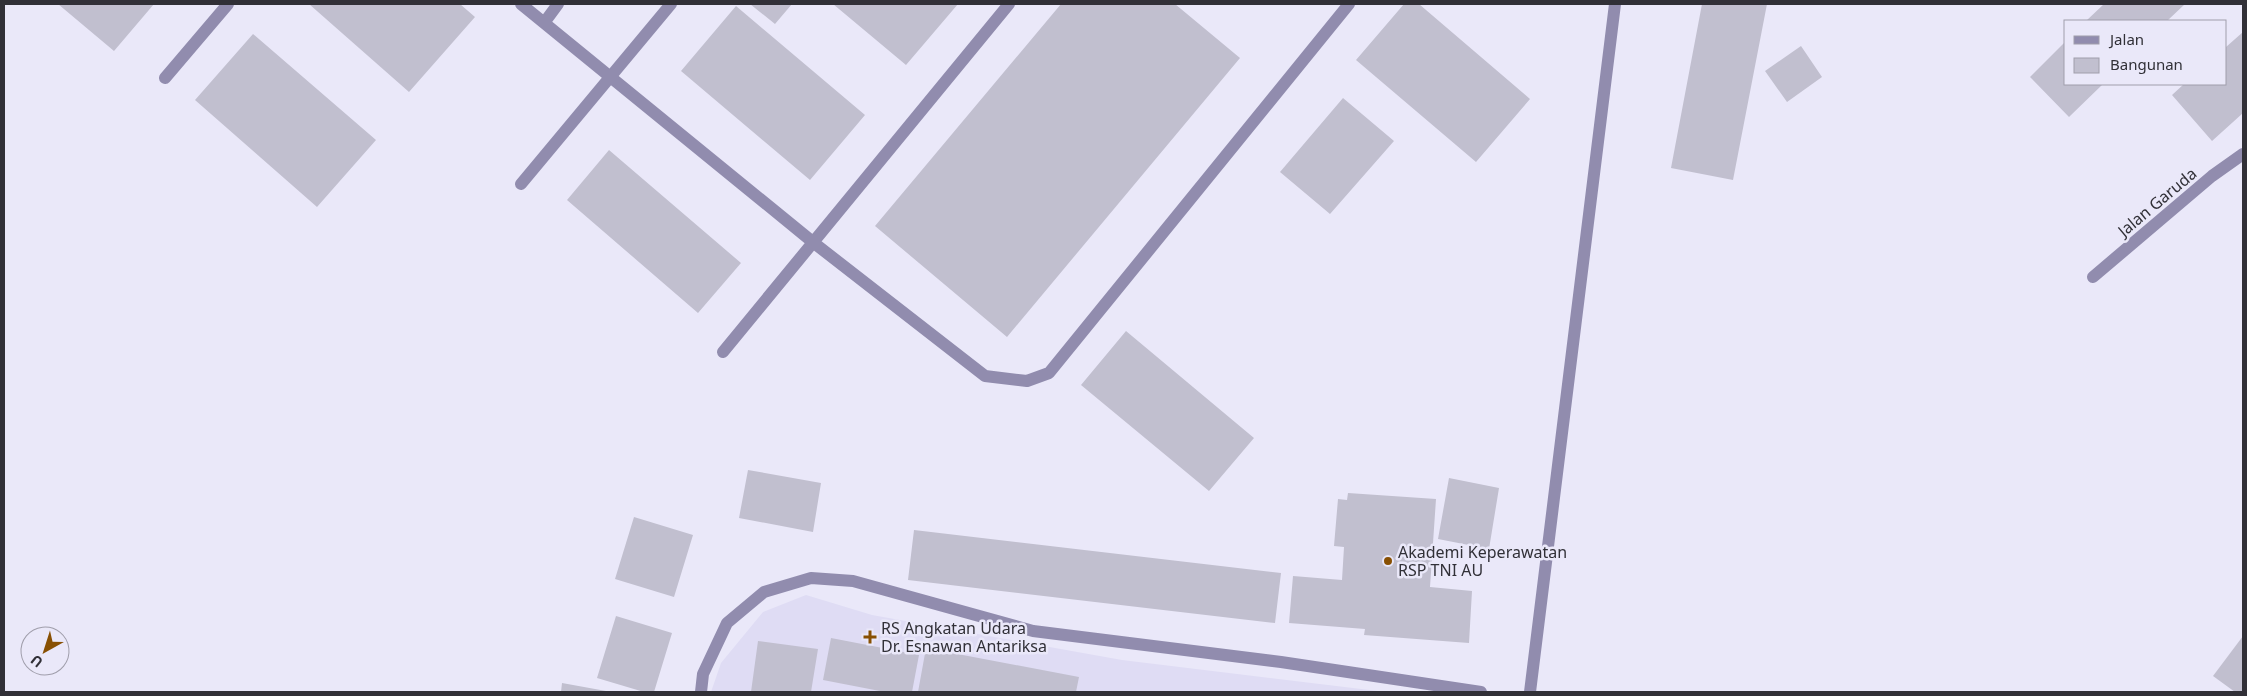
<svg xmlns="http://www.w3.org/2000/svg" width="2247" height="696" font-family="'Noto Sans',sans-serif">
<rect width="100%" height="100%" fill="#eae8f9"/>
<path fill="#dfdcf4" d="M 806,595 L 872,615 L 1122,660 L 1386,692 L 711,692 L 721,663 L 763,612 Z"/>
<path fill="#c1bfcf" d="M 58,4 L 154,4 L 114,51 Z
M 309,4 L 460,4 L 475,17 L 409,92 Z
M 750,4 L 792,4 L 775,24 Z
M 833,4 L 958,4 L 906,65 Z
M 1061,4 L 1175,4 L 1240,58 L 1007,337 L 875,226 Z
M 1404,4 L 1419,4 L 1530,99 L 1476,162 L 1356,60 Z
M 1702,4 L 1767,4 L 1733,180 L 1671,168 Z
M 2104,4 L 2185,4 L 2167,21 L 2086,21 Z
M 736,6 L 865,115 L 810,180 L 681,71 Z
M 2243,32 L 2243,113 L 2212,141 L 2172,95 L 2184,84 L 2226,84 L 2226,47 Z
M 253,34 L 376,140 L 317,207 L 195,100 Z
M 2066,41 L 2066,84 L 2103,84 L 2069,117 L 2030,77 Z
M 1801,46 L 1822,77 L 1787,102 L 1765,71 Z
M 1343,98 L 1394,141 L 1330,214 L 1280,172 Z
M 609,150 L 741,263 L 698,313 L 567,200 Z
M 1126,331 L 1254,438 L 1209,491 L 1081,385 Z
M 748,470 L 821,483 L 813,532 L 739,518 Z
M 1449,478 L 1499,488 L 1489,549 L 1438,539 Z
M 1348,493 L 1436,499 L 1430,587 L 1472,591 L 1469,643 L 1364,635 L 1365,629 L 1289,623 L 1293,576 L 1342,580 L 1344,547 L 1334,546 L 1338,499 L 1347,500 Z
M 634,517 L 693,535 L 674,597 L 615,579 Z
M 914,530 L 1281,573 L 1275,623 L 908,580 Z
M 616,616 L 672,633 L 654,692 L 644,692 L 597,678 Z
M 2243,636 L 2243,692 L 2235,692 L 2213,676 Z
M 831,638 L 919,655 L 912,692 L 885,692 L 823,680 Z
M 758,641 L 818,649 L 811,692 L 751,692 Z
M 926,648 L 1079,677 L 1076,692 L 918,692 Z
M 562,683 L 606,691 L 606,692 L 561,692 Z"/>
<g fill="none" stroke-linecap="round" stroke-linejoin="round">
<path stroke="#918cae" stroke-width="12" d="M 521,4 L 814,243 L 985,376 L 1027,381 L 1049,373 L 1349,4
M 544,23 L 558,4
M 165,78 L 228,4
M 521,184 L 671,4
M 2093,277 L 2212,176 L 2243,154
M 723,352 L 1009,4
M 701,692 L 703,674 L 727,623 L 764,592 L 811,578 L 853,581 L 1033,631 L 1281,662 L 1481,692
M 1530,692 L 1615,4"/>
</g>
<g fill="#885003" stroke="#eae8f9" stroke-width="2">
<circle cx="1388" cy="561" r="5"/>
<path d="M867.5 629.5h5v5h5v5h-5v5h-5v-5h-5v-5h5z"/>
</g>
<g text-anchor="middle" stroke-width="5" stroke-linejoin="round" paint-order="stroke">
<g font-size="16" fill="#313037" stroke="#eae8f9">
<text transform="translate(2157 202) rotate(-40)" y="6">Jalan Garuda</text>
</g>
<g font-size="16" fill="#313037" stroke="#eae8f9" text-anchor="start">
<text x="1398" y="558">Akademi Keperawatan<tspan x="1398" dy="18">RSP TNI AU</tspan></text>
<text x="881" y="634">RS Angkatan Udara<tspan x="881" dy="18">Dr. Esnawan Antariksa</tspan></text>
</g>
</g>
<rect width="2247" height="696" fill="none" stroke="#313037" stroke-width="10"/>
<rect x="2064" y="20" width="162" height="65" fill="#eae8f9" stroke="#a09eab"/>
<rect x="2074" y="36" width="25" height="8" fill="#918cae" stroke="#a09eab"/>
<text x="2110" y="45" font-size="15" fill="#313037">Jalan</text>
<rect x="2074" y="58" width="25" height="15" fill="#c1bfcf" stroke="#a09eab"/>
<text x="2110" y="70" font-size="15" fill="#313037">Bangunan</text>
<g transform="translate(45 651) rotate(219)"><circle r="24" fill="#eae8f9" stroke="#a09eab"/>
<path d="M0-4L9 19L0 12L-9 19Z" fill="#885003"/>
<text y="-8" font-size="14" font-weight="bold" text-anchor="middle" fill="#313037">U</text>
</g>
</svg>
